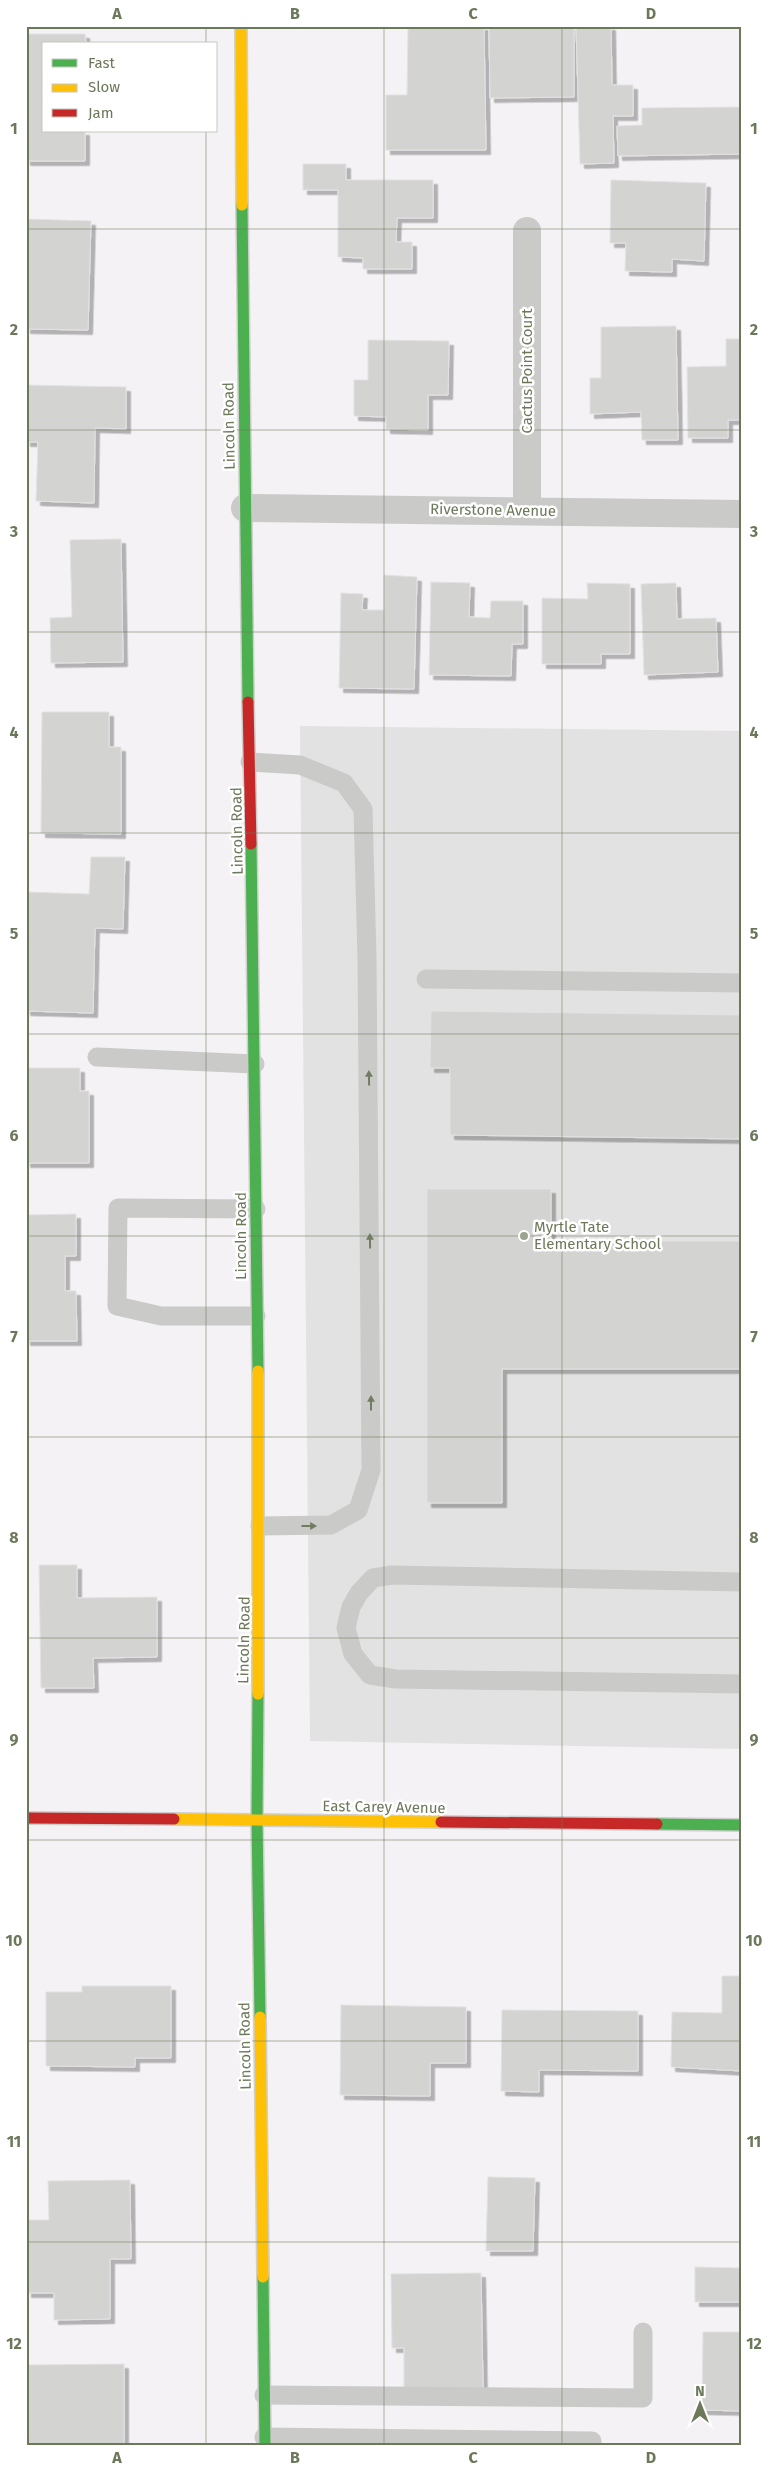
<svg xmlns="http://www.w3.org/2000/svg" width="768" height="2471" font-family="'Fira Sans',sans-serif">
<defs>
<filter id="shadow"><feDropShadow dx="4.5" dy="4.5" stdDeviation="0" flood-color="#0004"/></filter>
</defs>
<rect width="100%" height="100%" fill="#f4f2f4"/>
<path fill="#e3e2e2" d="M 300,726 L 742,731 L 742,1749 L 310,1741 Z"/>
<path fill="#d3d3d2" stroke="#e3e2e3" filter="url(#shadow)" d="M 408,26 L 484,26 L 486,150 L 386,150 L 386,95 L 407,95 Z
M 489,26 L 574,26 L 574,97 L 490,98 Z
M 576,26 L 611,26 L 612,85 L 633,85 L 633,116 L 613,116 L 614,163 L 580,164 Z
M 26,34 L 85,34 L 86,44 L 44,44 L 44,131 L 85,131 L 85,161 L 26,161 Z
M 742,107 L 742,154 L 618,156 L 617,126 L 642,125 L 642,108 Z
M 303,164 L 346,164 L 346,180 L 433,180 L 433,218 L 397,218 L 396,242 L 412,242 L 412,269 L 363,269 L 363,258 L 338,257 L 338,190 L 303,190 Z
M 611,180 L 706,183 L 704,261 L 672,259 L 672,272 L 625,271 L 626,243 L 610,243 Z
M 26,219 L 91,221 L 88,330 L 26,329 Z
M 676,326 L 678,440 L 642,440 L 641,412 L 590,414 L 590,378 L 601,378 L 601,327 Z
M 726,339 L 742,339 L 742,420 L 728,420 L 728,438 L 688,438 L 687,367 L 726,366 Z
M 368,340 L 449,341 L 448,395 L 428,395 L 428,430 L 386,429 L 386,417 L 354,416 L 354,380 L 368,380 Z
M 26,385 L 126,387 L 126,429 L 95,428 L 94,503 L 36,501 L 38,442 L 26,442 Z
M 121,539 L 123,662 L 51,663 L 50,618 L 72,617 L 70,540 Z
M 384,575 L 417,577 L 414,689 L 339,688 L 341,593 L 363,594 L 362,610 L 384,610 Z
M 431,582 L 470,583 L 469,617 L 490,618 L 491,601 L 523,601 L 523,644 L 512,644 L 511,676 L 429,675 Z
M 587,583 L 630,584 L 630,654 L 601,654 L 601,664 L 542,664 L 542,598 L 588,599 Z
M 676,583 L 677,619 L 716,618 L 718,672 L 644,675 L 641,584 Z
M 42,712 L 109,712 L 109,747 L 121,747 L 121,834 L 41,833 Z
M 91,857 L 125,857 L 123,929 L 95,928 L 93,1013 L 26,1011 L 26,892 L 89,894 Z
M 431,1011 L 742,1015 L 742,1139 L 450,1135 L 450,1068 L 430,1068 Z
M 26,1068 L 80,1068 L 80,1091 L 89,1091 L 89,1163 L 26,1163 Z
M 427,1189 L 551,1189 L 551,1241 L 742,1241 L 742,1369 L 502,1369 L 502,1503 L 427,1503 Z
M 76,1214 L 76,1256 L 65,1256 L 65,1291 L 76,1291 L 77,1341 L 26,1341 L 26,1215 Z
M 39,1565 L 77,1565 L 77,1598 L 157,1597 L 157,1657 L 93,1658 L 94,1688 L 41,1688 Z
M 722,1976 L 742,1976 L 742,2071 L 671,2067 L 672,2012 L 722,2013 Z
M 82,1986 L 171,1986 L 171,2058 L 135,2058 L 135,2067 L 46,2066 L 46,1992 L 82,1992 Z
M 341,2005 L 466,2007 L 466,2063 L 430,2063 L 430,2096 L 340,2095 Z
M 502,2010 L 638,2011 L 638,2071 L 539,2070 L 539,2092 L 501,2091 Z
M 488,2177 L 535,2178 L 533,2251 L 486,2251 Z
M 130,2180 L 131,2259 L 110,2259 L 110,2319 L 54,2320 L 54,2293 L 27,2293 L 26,2220 L 49,2220 L 48,2181 Z
M 695,2267 L 742,2268 L 742,2302 L 695,2302 Z
M 481,2273 L 483,2388 L 404,2389 L 404,2348 L 392,2348 L 391,2274 Z
M 703,2332 L 742,2332 L 742,2411 L 702,2410 Z
M 124,2364 L 124,2445 L 26,2445 L 26,2365 Z"/>
<g fill="none" stroke-linecap="round" stroke-linejoin="round">
<g stroke="#cfd0ce" stroke-width="14">
<path id="fast" d="M 242,205 L 248,702
M 251,844 L 258,1371
M 258,1694 L 257,1820 L 260,2017
M 657,1824 L 742,1825
M 263,2277 L 265,2445"/>
</g>
<g stroke="#cfd0ce" stroke-width="14">
<path id="slow" d="M 241,26 L 242,205
M 258,1694 L 258,1371
M 174,1819 L 441,1822
M 260,2017 L 263,2277"/>
</g>
<g stroke="#cfd0ce" stroke-width="14">
<path id="jam" d="M 248,702 L 251,844
M 26,1818 L 174,1819
M 441,1822 L 657,1824"/>
</g>
<path stroke="#cacac8" stroke-width="19" d="M 250,762 L 300,765 L 344,783 L 363,809 L 367,958 L 371,1470 L 358,1510 L 331,1525 L 260,1526
M 426,979 L 742,983
M 97,1057 L 255,1064
M 256,1209 L 118,1208 L 117,1306 L 161,1316 L 256,1316
M 742,1582 L 392,1575 L 373,1578 L 359,1593 L 351,1607 L 346,1628 L 353,1654 L 370,1675 L 396,1679 L 742,1684
M 264,2395 L 643,2398 L 643,2332
M 264,2437 L 592,2441 L 592,2445"/>
<path stroke="#cacac8" stroke-width="28" d="M 245,508 L 742,514
M 527,511 L 527,231"/>
<use href="#fast" stroke="#4caf50" stroke-width="11"/>
<use href="#slow" stroke="#ffc107" stroke-width="11"/>
<use href="#jam" stroke="#c62828" stroke-width="11"/>
</g>
<defs><path id="oneway-solid" d="M-6-.8H1V-3.2L6.5 0L1 3.2V.8H-6Z" transform="scale(1.25)"/></defs>
<g fill="#717c60">
<use href="#oneway-solid" transform="translate(369 1078) rotate(-91)"/>
<use href="#oneway-solid" transform="translate(370 1241) rotate(-91)"/>
<use href="#oneway-solid" transform="translate(371 1403) rotate(-90)"/>
<use href="#oneway-solid" transform="translate(309 1526)"/>
</g>
<path fill="none" stroke="#6c785a" stroke-width="1" stroke-opacity="0.55" d="M 206,26 L 206,44M 384,26 L 384,2445M 562,26 L 562,2445M 206,131 L 206,2445M 26,229 L 742,229M 26,430 L 742,430M 26,632 L 742,632M 26,833 L 742,833M 26,1034 L 742,1034M 26,1236 L 742,1236M 26,1437 L 742,1437M 26,1638 L 742,1638M 26,1840 L 742,1840M 26,2041 L 742,2041M 26,2242 L 742,2242"/>
<circle fill="#9ca390" stroke="#fff" stroke-width="2" cx="524" cy="1236" r="5"/>
<g text-anchor="middle" stroke-width="5" stroke-linejoin="round" paint-order="stroke">
<g font-size="15" fill="#6c785a" stroke="#fff">
<text transform="translate(527 371) rotate(-90)" y="5">Cactus Point Court</text>
<text transform="translate(229 426) rotate(-91)" y="5">Lincoln Road</text>
<text transform="translate(493 510) rotate(1)" y="5">Riverstone Avenue</text>
<text transform="translate(237 831) rotate(-91)" y="5">Lincoln Road</text>
<text transform="translate(241 1236) rotate(-90)" y="5">Lincoln Road</text>
<text transform="translate(244 1640) rotate(-89)" y="5">Lincoln Road</text>
<text transform="translate(384 1807) rotate(1)" y="5">East Carey Avenue</text>
<text transform="translate(245 2046) rotate(-91)" y="5">Lincoln Road</text>
</g>
<g font-size="15" fill="#6c785a" stroke="#fff" text-anchor="start">
<text x="534" y="1232">Myrtle Tate<tspan x="534" dy="17">Elementary School</tspan></text>
</g>
</g>
<rect width="768" height="2471" fill="none" stroke="#ffffff" stroke-width="55"/>
<rect x="42" y="42" width="175" height="90" fill="#ffffff" stroke="#c4c9bd"/>
<rect x="52" y="59" width="25" height="8" fill="#4caf50" stroke="#c4c9bd"/>
<text x="88" y="68" font-size="15" fill="#6c785a">Fast</text>
<rect x="52" y="84" width="25" height="8" fill="#ffc107" stroke="#c4c9bd"/>
<text x="88" y="92" font-size="15" fill="#6c785a">Slow</text>
<rect x="52" y="109" width="25" height="8" fill="#c62828" stroke="#c4c9bd"/>
<text x="88" y="118" font-size="15" fill="#6c785a">Jam</text>
<g transform="translate(700 2404)" stroke="#ffffff" stroke-width="4" paint-order="stroke">
<path d="M0-4L9 19L0 12L-9 19Z" fill="#6c785a"/>
<text y="-8" font-size="14" font-weight="bold" text-anchor="middle" fill="#6c785a">N</text>
</g>
<rect x="28" y="28" width="712" height="2416" fill="none" stroke="#6c785a" stroke-width="2"/>
<g font-size="16" text-anchor="middle" font-weight="bold" fill="#6c785a">
<text x="117" y="19">A</text>
<text x="295" y="19">B</text>
<text x="473" y="19">C</text>
<text x="651" y="19">D</text>
<text x="14" y="134">1</text>
<text x="754" y="134">1</text>
<text x="14" y="335">2</text>
<text x="754" y="335">2</text>
<text x="14" y="537">3</text>
<text x="754" y="537">3</text>
<text x="14" y="738">4</text>
<text x="754" y="738">4</text>
<text x="14" y="939">5</text>
<text x="754" y="939">5</text>
<text x="14" y="1141">6</text>
<text x="754" y="1141">6</text>
<text x="14" y="1342">7</text>
<text x="754" y="1342">7</text>
<text x="14" y="1543">8</text>
<text x="754" y="1543">8</text>
<text x="14" y="1745">9</text>
<text x="754" y="1745">9</text>
<text x="14" y="1946">10</text>
<text x="754" y="1946">10</text>
<text x="14" y="2147">11</text>
<text x="754" y="2147">11</text>
<text x="14" y="2349">12</text>
<text x="754" y="2349">12</text>
<text x="117" y="2463">A</text>
<text x="295" y="2463">B</text>
<text x="473" y="2463">C</text>
<text x="651" y="2463">D</text>
</g>
</svg>
